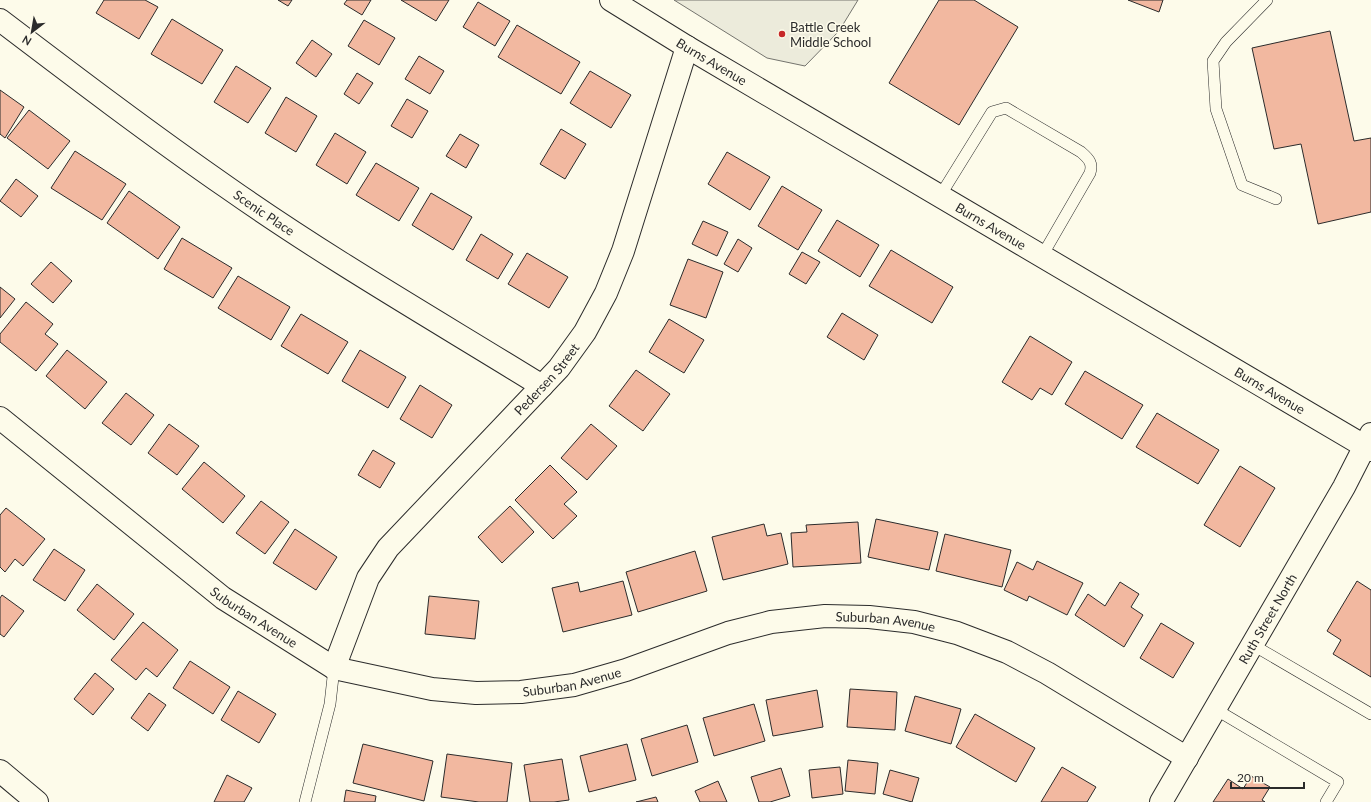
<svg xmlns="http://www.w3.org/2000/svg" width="1371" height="802" font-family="Lato,sans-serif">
<rect width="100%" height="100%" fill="#fdfbea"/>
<path fill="#ecebdb" stroke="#74746e" d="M 674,0 L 858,0 L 839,31 L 805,66 L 767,58 Z"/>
<path fill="#f2b8a0" stroke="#2b2b2b" d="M 104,0 L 145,0 L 158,7 L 139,39 L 96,13 Z
M 278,0 L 292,0 L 288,6 Z
M 347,0 L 371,0 L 362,15 L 344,4 Z
M 401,0 L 449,0 L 436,21 Z
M 939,0 L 974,0 L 1018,27 L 959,125 L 889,83 Z
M 1128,0 L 1163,0 L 1159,12 Z
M 478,2 L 510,21 L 495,46 L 463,27 Z
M 172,19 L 223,50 L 202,84 L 151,54 Z
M 364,20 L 395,38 L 379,65 L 348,46 Z
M 517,25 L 580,62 L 561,94 L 498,57 Z
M 1330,31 L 1354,141 L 1371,138 L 1371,212 L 1318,224 L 1301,144 L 1274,149 L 1252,48 Z
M 312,40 L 332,54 L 316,77 L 296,63 Z
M 419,56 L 444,71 L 430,94 L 405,79 Z
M 236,66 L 271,88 L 248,123 L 214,102 Z
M 590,71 L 631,95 L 611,128 L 570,103 Z
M 357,73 L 373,83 L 359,104 L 344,94 Z
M 0,90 L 24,107 L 5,138 L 0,134 Z
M 286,97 L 317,116 L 296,152 L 265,133 Z
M 407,99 L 428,111 L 412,138 L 391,126 Z
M 29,110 L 70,141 L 48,169 L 7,138 Z
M 561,129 L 586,144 L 565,179 L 540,164 Z
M 335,133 L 366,152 L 347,184 L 316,165 Z
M 460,134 L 479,145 L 466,168 L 446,156 Z
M 75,151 L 126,184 L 102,220 L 51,188 Z
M 727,152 L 770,177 L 750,210 L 708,184 Z
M 376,163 L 419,188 L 399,221 L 356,195 Z
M 16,179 L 38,196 L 21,217 L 0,201 Z
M 782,186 L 822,210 L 798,250 L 758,226 Z
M 129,191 L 180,227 L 158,259 L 107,223 Z
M 431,193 L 472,217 L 453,250 L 412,225 Z
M 837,220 L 879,245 L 860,277 L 818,251 Z
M 703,221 L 728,232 L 717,256 L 692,244 Z
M 481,234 L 513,254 L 498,279 L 466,260 Z
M 182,238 L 232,268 L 213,298 L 164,269 Z
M 738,239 L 752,248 L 738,272 L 724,264 Z
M 891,250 L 953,287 L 932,323 L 869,286 Z
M 802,252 L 820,262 L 806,284 L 789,274 Z
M 527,253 L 568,277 L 549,308 L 508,284 Z
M 688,259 L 723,272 L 706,318 L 670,305 Z
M 51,262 L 72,281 L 53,303 L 31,284 Z
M 238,276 L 290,307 L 271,340 L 218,308 Z
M 0,287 L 15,299 L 0,318 Z
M 26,302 L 53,324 L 45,334 L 58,344 L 36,371 L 0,342 L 0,334 Z
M 842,313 L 878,335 L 864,360 L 827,337 Z
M 301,314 L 348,342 L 328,374 L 281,346 Z
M 669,319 L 704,340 L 684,373 L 649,352 Z
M 1030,336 L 1072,362 L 1052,395 L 1040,388 L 1032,400 L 1002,382 Z
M 67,350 L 107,382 L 85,409 L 46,376 Z
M 360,350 L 406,377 L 388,408 L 342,381 Z
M 636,370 L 670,394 L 643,431 L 609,406 Z
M 1085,371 L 1143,405 L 1122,439 L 1065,404 Z
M 420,385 L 452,405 L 432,438 L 400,419 Z
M 126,393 L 154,415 L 131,445 L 102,423 Z
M 1157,413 L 1219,450 L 1198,484 L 1136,447 Z
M 169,424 L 199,446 L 177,475 L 148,453 Z
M 591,424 L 617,446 L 587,480 L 561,458 Z
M 373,450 L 395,463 L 380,488 L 358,475 Z
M 204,462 L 245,496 L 223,523 L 182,489 Z
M 550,465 L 577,492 L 564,504 L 577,516 L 553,539 L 515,500 Z
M 1240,466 L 1275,488 L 1240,547 L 1204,525 Z
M 261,501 L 289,522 L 265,554 L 236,533 Z
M 510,506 L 534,532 L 502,563 L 478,537 Z
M 6,508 L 45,539 L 23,566 L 15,559 L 5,572 L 0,567 L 0,515 Z
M 876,519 L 938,532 L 929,570 L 868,557 Z
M 858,522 L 861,563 L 793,567 L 791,533 L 807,532 L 806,525 Z
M 764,524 L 767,536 L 781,533 L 788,564 L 723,580 L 712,537 Z
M 295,529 L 337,557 L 316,590 L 273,563 Z
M 945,534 L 1011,550 L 1002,587 L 936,571 Z
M 54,549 L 85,570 L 65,601 L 33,580 Z
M 695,551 L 707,591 L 638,612 L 626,572 Z
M 1037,561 L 1083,583 L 1067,615 L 1029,596 L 1027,601 L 1004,590 L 1017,562 L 1033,570 Z
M 623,581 L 632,615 L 563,632 L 552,588 L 578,582 L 580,592 Z
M 1357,581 L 1371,590 L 1371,677 L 1333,654 L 1341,640 L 1327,631 Z
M 1120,582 L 1139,594 L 1131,607 L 1143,615 L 1124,647 L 1075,615 L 1088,594 L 1105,606 Z
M 97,584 L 134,614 L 114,640 L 77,610 Z
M 2,595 L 24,611 L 4,637 L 0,634 L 0,598 Z
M 429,596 L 479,601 L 475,639 L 425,634 Z
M 143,622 L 178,650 L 157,677 L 146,668 L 136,680 L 111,660 Z
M 1161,623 L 1194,643 L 1173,678 L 1140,658 Z
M 190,661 L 230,687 L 213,714 L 173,688 Z
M 95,673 L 114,689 L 93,715 L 74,699 Z
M 850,689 L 897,692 L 895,730 L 847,727 Z
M 817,690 L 823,727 L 773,736 L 766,700 Z
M 238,691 L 276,714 L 259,743 L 221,720 Z
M 149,693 L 166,705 L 148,731 L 131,718 Z
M 915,696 L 961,709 L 951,744 L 905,731 Z
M 754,704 L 765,741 L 714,756 L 703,718 Z
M 975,714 L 1035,748 L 1016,782 L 956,747 Z
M 687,725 L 698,762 L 652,776 L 641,739 Z
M 363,744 L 433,761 L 424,801 L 353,783 Z
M 627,744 L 636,780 L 589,792 L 580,756 Z
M 447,754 L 512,763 L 507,802 L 479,802 L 441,797 Z
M 562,759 L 569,800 L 554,802 L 530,802 L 524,765 Z
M 848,760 L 878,763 L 875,794 L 845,791 Z
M 840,767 L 843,794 L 812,798 L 809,770 Z
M 1062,767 L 1096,787 L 1087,802 L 1041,802 Z
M 781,768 L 790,796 L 770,802 L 759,802 L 751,777 Z
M 890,770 L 919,778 L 912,802 L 883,794 Z
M 227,775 L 252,788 L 244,802 L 214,802 Z
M 1251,776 L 1270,787 L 1262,800 L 1265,802 L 1213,802 L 1228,779 L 1243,789 Z
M 718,781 L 727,802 L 700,802 L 695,791 Z
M 346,790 L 376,796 L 375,802 L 344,802 Z
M 656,797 L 658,802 L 636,802 Z"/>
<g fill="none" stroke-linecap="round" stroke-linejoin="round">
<g stroke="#2b2b2b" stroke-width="12">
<path id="service" d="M 1267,0 L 1226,42 L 1213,61 L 1216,109 L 1242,185 L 1276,199
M 940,196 L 992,112 L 1006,108 L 1081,152 C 1089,159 1093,163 1090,173 L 1042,256
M 1253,645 L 1371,714
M 1215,709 L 1338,782 L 1326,802
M 305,802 L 330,704 L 334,668"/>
</g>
<g stroke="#2b2b2b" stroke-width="24">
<g id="minor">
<path id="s1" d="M 0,20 C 75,77 150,134 228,188 C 329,259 437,321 542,386"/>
<path id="s2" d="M 0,418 L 223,598 L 334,668 L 432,689 L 476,693 L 521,692 L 574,685 L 626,670 L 728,633 L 771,622 L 825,616 L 869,617 L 914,622 L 957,633 L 1007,652 L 1047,673 L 1187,758"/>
<path id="s3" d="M 334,668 L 368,578 L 388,548 L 542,386 L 559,368 L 585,332 L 606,293 L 623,251 L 687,47"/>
</g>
</g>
<g stroke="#2b2b2b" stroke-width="24">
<g id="tertiary">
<path id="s4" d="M 611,0 L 687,47 L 1371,450"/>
<path id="s5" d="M 1161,802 L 1344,487 L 1371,434"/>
</g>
</g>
<g stroke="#2b2b2b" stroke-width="24">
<path id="motorway" d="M 0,771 L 37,802"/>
</g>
<use href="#service" stroke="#fdfbea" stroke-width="11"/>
<use href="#minor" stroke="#fdfbea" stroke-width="22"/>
<use href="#tertiary" stroke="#fdfbea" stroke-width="22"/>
<use href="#motorway" stroke="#fdfbea" stroke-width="22"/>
</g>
<circle fill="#c62828" stroke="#fdfbea" stroke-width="1.5" cx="782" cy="34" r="4"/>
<g text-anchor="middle" stroke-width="3" stroke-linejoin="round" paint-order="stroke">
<g font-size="13" fill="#2b2b2b" stroke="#fdfbea" text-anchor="start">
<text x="790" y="32">Battle Creek<tspan x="790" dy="15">Middle School</tspan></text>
</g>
<g font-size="13" fill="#2b2b2b" stroke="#fdfbea">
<text dy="5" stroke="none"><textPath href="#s4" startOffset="118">Burns Avenue</textPath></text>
<text dy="5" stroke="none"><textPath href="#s1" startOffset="327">Scenic Place</textPath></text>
<text dy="5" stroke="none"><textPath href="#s4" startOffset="442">Burns Avenue</textPath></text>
<text dy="5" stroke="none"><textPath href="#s3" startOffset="364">Pedersen Street</textPath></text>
<text dy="5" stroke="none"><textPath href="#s4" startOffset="766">Burns Avenue</textPath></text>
<text dy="5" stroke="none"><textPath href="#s2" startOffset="323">Suburban Avenue</textPath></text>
<text dy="5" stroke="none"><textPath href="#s5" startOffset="212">Ruth Street North</textPath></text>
<text dy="5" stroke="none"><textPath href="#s2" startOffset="983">Suburban Avenue</textPath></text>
<text dy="5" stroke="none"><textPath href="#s2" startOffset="659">Suburban Avenue</textPath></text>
</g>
</g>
<g transform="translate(32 32) rotate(211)" stroke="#fdfbea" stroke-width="3" paint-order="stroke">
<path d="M0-3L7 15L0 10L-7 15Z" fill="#2b2b2b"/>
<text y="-6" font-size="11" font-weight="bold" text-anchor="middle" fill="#2b2b2b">N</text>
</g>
<path d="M1231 782v6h73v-6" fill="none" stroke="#2b2b2b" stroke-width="2"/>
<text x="1237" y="782" font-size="12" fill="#2b2b2b" stroke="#fdfbea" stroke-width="3" paint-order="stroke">20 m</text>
</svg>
